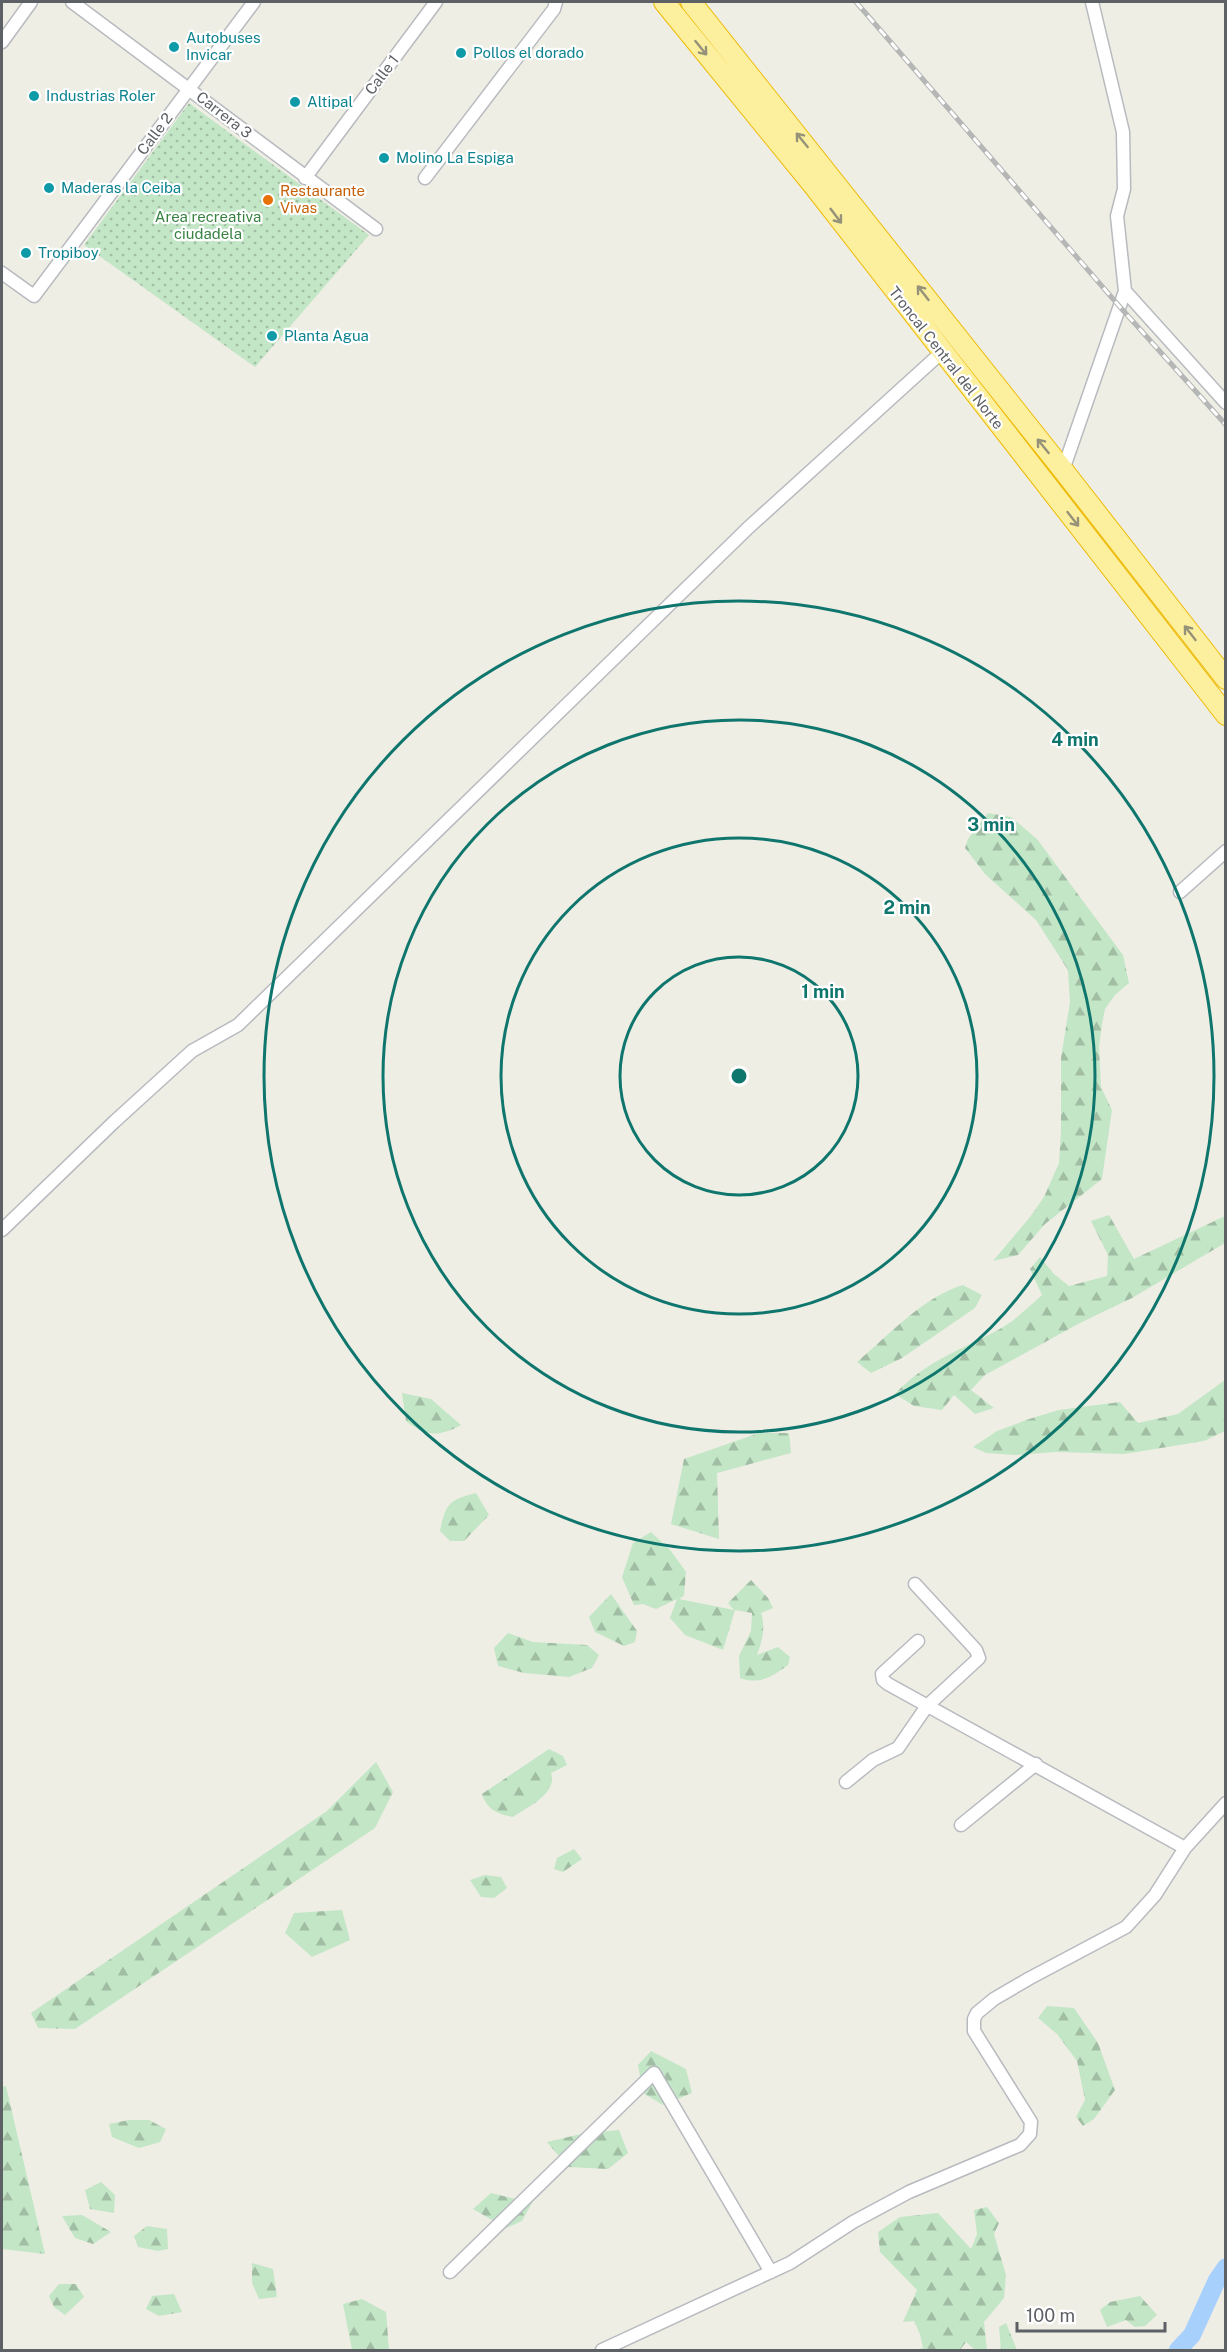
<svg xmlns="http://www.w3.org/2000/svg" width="1227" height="2352" font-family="'Public Sans',sans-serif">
<defs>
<pattern id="forest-firs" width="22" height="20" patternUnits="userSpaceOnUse" patternTransform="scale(1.5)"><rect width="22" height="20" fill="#c2e6c6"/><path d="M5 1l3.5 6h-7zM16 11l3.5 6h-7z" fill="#a1bea4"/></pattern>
<pattern id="park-dots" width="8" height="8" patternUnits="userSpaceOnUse" patternTransform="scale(1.5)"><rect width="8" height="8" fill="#c2e6c6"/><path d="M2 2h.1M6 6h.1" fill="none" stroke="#a1bea4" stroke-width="1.8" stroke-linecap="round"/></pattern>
</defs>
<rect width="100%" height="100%" fill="#efeee5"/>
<path fill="url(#forest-firs)" d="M 988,813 L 1011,817 L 1037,839 L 1123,955 L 1129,983 L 1115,995 L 1105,1009 L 1102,1024 L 1099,1047 L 1101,1087 L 1112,1110 L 1102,1179 L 1045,1224 L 1018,1255 L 993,1261 L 1030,1217 L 1044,1197 L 1059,1163 L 1061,1131 L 1061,1058 L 1070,1002 L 1068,970 L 1036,920 L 985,874 L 965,848 L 968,839 Z
M 1109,1215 L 1134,1259 L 1225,1216 L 1225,1243 L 1132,1298 L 1080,1323 L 985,1375 L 971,1390 L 994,1408 L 975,1414 L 954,1395 L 942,1410 L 914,1406 L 895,1394 C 926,1361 959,1351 998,1330 C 1014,1322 1028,1307 1042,1295 L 1030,1269 L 1040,1257 L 1054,1274 L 1069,1286 L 1107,1276 L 1108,1255 L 1091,1221 Z
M 963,1285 L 982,1295 L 975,1308 L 902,1358 L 871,1373 L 857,1362 C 889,1335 923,1297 963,1285 Z
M 1225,1380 L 1225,1431 L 1204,1441 L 1124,1454 L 1056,1452 L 1016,1455 L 986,1453 L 973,1447 L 997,1431 L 1029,1419 L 1059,1410 L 1120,1402 L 1138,1423 L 1178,1414 Z
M 402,1393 L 431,1399 L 461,1425 C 439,1437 426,1437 406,1421 Z
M 759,1433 L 789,1433 L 791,1453 L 717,1473 L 719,1539 L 671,1524 L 684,1459 Z
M 476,1493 L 489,1515 L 464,1541 L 450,1541 L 440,1531 C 446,1503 449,1500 476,1493 Z
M 651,1532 L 671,1551 L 686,1572 L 684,1596 L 679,1599 L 734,1610 L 728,1603 L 751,1580 L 768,1598 L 773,1608 L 761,1613 C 766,1628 762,1641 757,1655 L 778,1647 L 790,1657 L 788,1665 C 772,1677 759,1685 740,1678 L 739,1656 L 751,1631 L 752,1613 L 735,1610 L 723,1650 L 685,1635 L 670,1618 L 677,1599 L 656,1609 L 643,1604 L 634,1605 L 622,1577 L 633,1543 Z
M 611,1594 L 637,1631 L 635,1642 L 624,1646 L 595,1632 L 589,1617 Z
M 508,1633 L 533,1642 L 587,1645 L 599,1655 L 592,1668 L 569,1677 L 524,1673 L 498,1666 L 494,1648 Z
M 549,1749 L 563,1756 L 567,1765 L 551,1773 C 558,1794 527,1807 513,1817 C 498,1814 487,1810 482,1794 Z
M 376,1762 L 393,1792 L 375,1828 L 75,2029 L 38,2028 L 31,2013 L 327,1811 Z
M 574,1849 L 582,1859 L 563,1872 L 554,1869 L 557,1858 Z
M 485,1875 L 501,1877 L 507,1888 L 494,1898 L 481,1897 L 470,1880 Z
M 342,1910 L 350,1940 L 312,1957 L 285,1933 L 294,1913 Z
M 1047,2006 L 1074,2008 L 1098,2043 L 1115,2090 L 1094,2119 L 1083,2126 L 1076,2117 L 1085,2100 L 1077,2061 L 1057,2034 L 1038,2018 Z
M 651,2051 L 686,2069 L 692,2093 L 663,2105 L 643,2093 L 638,2065 Z
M 6,2086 L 45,2254 L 2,2249 L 2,2087 Z
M 129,2120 L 149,2120 L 166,2129 L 160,2142 L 139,2148 L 112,2137 L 109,2124 Z
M 619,2130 L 628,2153 L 608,2169 L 568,2167 L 547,2142 L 581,2134 Z
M 101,2182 L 115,2195 L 114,2213 L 90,2209 L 85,2190 Z
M 491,2193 L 532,2203 L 522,2221 L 506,2228 L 473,2209 Z
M 987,2207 L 999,2223 L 994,2234 L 1006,2275 L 1004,2298 L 984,2322 L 987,2350 L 975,2350 L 966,2342 L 960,2350 L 914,2350 L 923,2348 L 920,2334 L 914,2321 L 903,2322 L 917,2290 L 880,2252 L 878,2232 L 900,2217 L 938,2213 L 971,2249 L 977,2234 L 974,2210 Z
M 82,2215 L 111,2232 L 93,2244 L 75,2238 L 62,2216 Z
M 147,2226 L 167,2229 L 168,2249 L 158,2251 L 138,2247 L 134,2236 Z
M 252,2263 L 273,2269 L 277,2297 L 259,2299 L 252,2283 Z
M 59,2284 L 76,2284 L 84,2297 L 65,2315 L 54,2307 L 49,2296 Z
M 174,2294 L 182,2312 L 159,2316 L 146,2309 L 152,2296 Z
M 1140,2296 L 1157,2315 L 1145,2326 L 1135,2327 L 1126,2320 L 1107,2327 L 1100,2310 L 1110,2302 Z
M 362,2299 L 386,2312 L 389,2350 L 352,2350 L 343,2304 Z
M 1006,2323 L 1017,2350 L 1001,2350 L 999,2327 Z"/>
<path fill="url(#park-dots)" d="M 189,103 L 369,235 L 255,367 L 84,245 Z"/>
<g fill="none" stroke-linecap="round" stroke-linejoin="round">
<path stroke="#a7d0fd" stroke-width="18" d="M 1178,2350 L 1192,2335 L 1217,2280 L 1226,2267"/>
<g stroke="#b7babf" stroke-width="15">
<path id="minor" d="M 72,2 L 376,229
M 2,42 L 31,2
M 305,178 L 436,2
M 425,178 L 554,9 L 556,2
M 2,273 L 34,296 L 254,2
M 1125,291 L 1226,403
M 1063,470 L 1125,291 L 1117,216 L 1124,189 L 1123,132 L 1092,2
M 1180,892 L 1226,851
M 2,1230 L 114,1122 L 192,1051 L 238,1025 L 748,528 L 942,352
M 918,1641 L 882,1674 L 883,1680 L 888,1684 L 1185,1848
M 846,1782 L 873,1760 L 898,1748 L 927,1706 L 979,1658 L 976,1650 L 915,1584
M 961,1825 L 1036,1764
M 450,2272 L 654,2073 L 771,2272
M 602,2350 L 790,2263 L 853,2222 L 909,2192 L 1020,2145 L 1030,2134 L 1031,2122 L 974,2031 L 974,2019 L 977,2013 L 994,1999 L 1030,1978 L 1126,1927 L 1155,1895 L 1185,1848 L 1226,1803"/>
</g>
<g stroke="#eeba06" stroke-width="22">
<path id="trunk" d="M 664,2 L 813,185 L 1226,715
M 691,2 L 1063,470 L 1226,679"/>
</g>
<use href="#minor" stroke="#fff" stroke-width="12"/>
<use href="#trunk" stroke="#fcf09e" stroke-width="20"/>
<g stroke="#b5b6b6" stroke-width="5">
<path id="rail" d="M 856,2 L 1120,307 L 1226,425"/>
</g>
<use href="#rail" stroke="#fff" stroke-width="3" stroke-dasharray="9" stroke-linecap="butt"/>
</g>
<defs><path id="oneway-shaft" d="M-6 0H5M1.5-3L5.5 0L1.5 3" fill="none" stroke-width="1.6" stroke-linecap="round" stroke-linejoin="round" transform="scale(1.5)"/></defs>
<g stroke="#959279">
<use href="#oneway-shaft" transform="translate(701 48) rotate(51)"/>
<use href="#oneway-shaft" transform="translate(802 140) rotate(-129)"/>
<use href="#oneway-shaft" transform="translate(836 216) rotate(53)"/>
<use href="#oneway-shaft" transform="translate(923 293) rotate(-128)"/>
<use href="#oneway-shaft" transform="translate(1043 446) rotate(-129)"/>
<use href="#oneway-shaft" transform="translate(1073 519) rotate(52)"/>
<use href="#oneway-shaft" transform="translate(1190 633) rotate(-128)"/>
</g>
<g fill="none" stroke="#0f766e" stroke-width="3">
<circle cx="739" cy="1076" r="119"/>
<circle cx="739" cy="1076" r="238"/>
<circle cx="739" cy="1076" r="356"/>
<circle cx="739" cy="1076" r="475"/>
</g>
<g fill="#0f9aa8" stroke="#fff" stroke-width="2">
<circle cx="174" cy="47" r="6"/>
<circle cx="461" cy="53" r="6"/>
<circle cx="34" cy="96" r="6"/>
<circle cx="295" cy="102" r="6"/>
<circle cx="384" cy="158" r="6"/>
<circle cx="49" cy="188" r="6"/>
<circle cx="26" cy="253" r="6"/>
<circle cx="272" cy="336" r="6"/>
</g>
<circle fill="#e8710a" stroke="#fff" stroke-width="2" cx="268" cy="200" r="6"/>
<g text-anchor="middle" stroke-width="4.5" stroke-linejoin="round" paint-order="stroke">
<g font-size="15" fill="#0d838f" stroke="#fff" text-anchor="start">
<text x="186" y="43">Autobuses<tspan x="186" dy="17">Invicar</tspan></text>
<text x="473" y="58">Pollos el dorado</text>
<text x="46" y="101">Industrias Roler</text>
<text x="307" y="107">Altipal</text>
<text x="396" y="163">Molino La Espiga</text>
<text x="61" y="193">Maderas la Ceiba</text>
<text x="38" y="258">Tropiboy</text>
<text x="284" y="341">Planta Agua</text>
</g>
<g font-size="15" fill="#5d6065" stroke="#fff">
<text transform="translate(382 75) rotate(-53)" y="5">Calle 1</text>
<text transform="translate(224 115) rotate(38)" y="5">Carrera 3</text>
<text transform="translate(155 134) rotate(-53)" y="5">Calle 2</text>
<text transform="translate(946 358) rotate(52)" y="5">Troncal Central del Norte</text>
</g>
<g font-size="15" fill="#c56008" stroke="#fff" text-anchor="start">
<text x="280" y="196">Restaurante<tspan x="280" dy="17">Vivas</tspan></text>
</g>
<g font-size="15" fill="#378241" stroke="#fff">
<text x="208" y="222">Area recreativa<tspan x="208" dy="17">ciudadela</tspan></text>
</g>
</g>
<circle cx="739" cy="1076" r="9" fill="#0f766e" stroke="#fff" stroke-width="3"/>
<g font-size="18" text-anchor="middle" font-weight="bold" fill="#0f766e" stroke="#fff" stroke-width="4.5" stroke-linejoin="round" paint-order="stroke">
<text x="1075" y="746">4 min</text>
<text x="991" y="831">3 min</text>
<text x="907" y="914">2 min</text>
<text x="823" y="998">1 min</text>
</g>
<rect width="1227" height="2352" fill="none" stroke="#5d6065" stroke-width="6"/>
<path d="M1017 2322v9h148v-9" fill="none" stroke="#5d6065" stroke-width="3"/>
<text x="1026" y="2322" font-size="18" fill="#5d6065" stroke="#ffffff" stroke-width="4.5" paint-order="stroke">100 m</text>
</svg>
